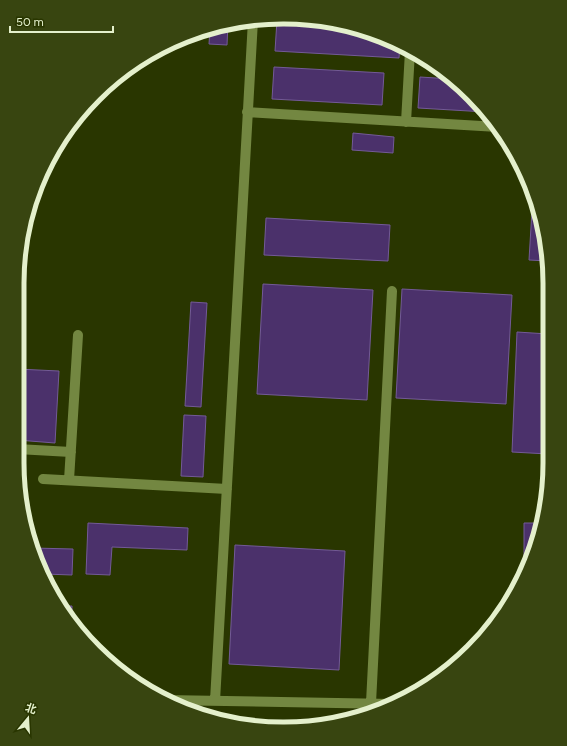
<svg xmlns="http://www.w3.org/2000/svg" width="567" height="746" font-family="Figtree,'Noto Sans SC',sans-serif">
<rect width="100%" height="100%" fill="#293600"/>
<path fill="#4b316b" stroke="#735a97" d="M 277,20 L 340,24 L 385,37 L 400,45 L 399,58 L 275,51 Z
M 228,23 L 227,45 L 209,44 L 210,29 Z
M 274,67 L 384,73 L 382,105 L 272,99 Z
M 420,77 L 452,79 L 472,95 L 486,112 L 418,108 Z
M 353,133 L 394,137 L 393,153 L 352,150 Z
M 533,194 L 548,249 L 548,261 L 529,260 Z
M 266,218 L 390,225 L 388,261 L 264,255 Z
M 263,284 L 373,290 L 367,400 L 257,394 Z
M 402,289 L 512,295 L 506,404 L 396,398 Z
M 191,302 L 207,303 L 201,407 L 185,406 Z
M 517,332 L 548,334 L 548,454 L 512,452 Z
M 17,369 L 59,371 L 55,443 L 17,440 Z
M 184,415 L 206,416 L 203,477 L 181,476 Z
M 88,523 L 188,528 L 187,550 L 112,547 L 110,575 L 86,574 Z
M 524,523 L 542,523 L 536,548 L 524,573 Z
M 235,545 L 345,551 L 339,670 L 229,664 Z
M 33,548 L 73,549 L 72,575 L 44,574 Z
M 60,606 L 72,606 L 72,620 Z"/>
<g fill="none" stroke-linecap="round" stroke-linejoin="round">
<path stroke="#738741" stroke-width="10" d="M 247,112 L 498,127
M 406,122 L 410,51
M 17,449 L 71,452
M 43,479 L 227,489
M 69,480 L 78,335
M 164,700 L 392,704
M 215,701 L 253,20
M 371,703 L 392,291"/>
</g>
<path d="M0 0H567V746H0ZM283 24H284A259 259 0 0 1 543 283V463A259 259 0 0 1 284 722H283A259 259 0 0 1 24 463V283A259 259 0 0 1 283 24Z" fill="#384510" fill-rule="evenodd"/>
<path fill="none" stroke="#e4f0cc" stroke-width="5" d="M283 24H284A259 259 0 0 1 543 283V463A259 259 0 0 1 284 722H283A259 259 0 0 1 24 463V283A259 259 0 0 1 283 24Z"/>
<g transform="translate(28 718) rotate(18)" stroke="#293600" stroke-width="3" paint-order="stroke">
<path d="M0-3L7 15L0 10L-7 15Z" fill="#e4f0cc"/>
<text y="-6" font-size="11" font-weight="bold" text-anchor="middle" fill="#e4f0cc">北</text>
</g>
<path d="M10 26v6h103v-6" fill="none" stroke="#e4f0cc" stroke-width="2"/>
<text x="16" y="26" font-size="12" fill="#e4f0cc" stroke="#293600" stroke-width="3" paint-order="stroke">50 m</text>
</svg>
